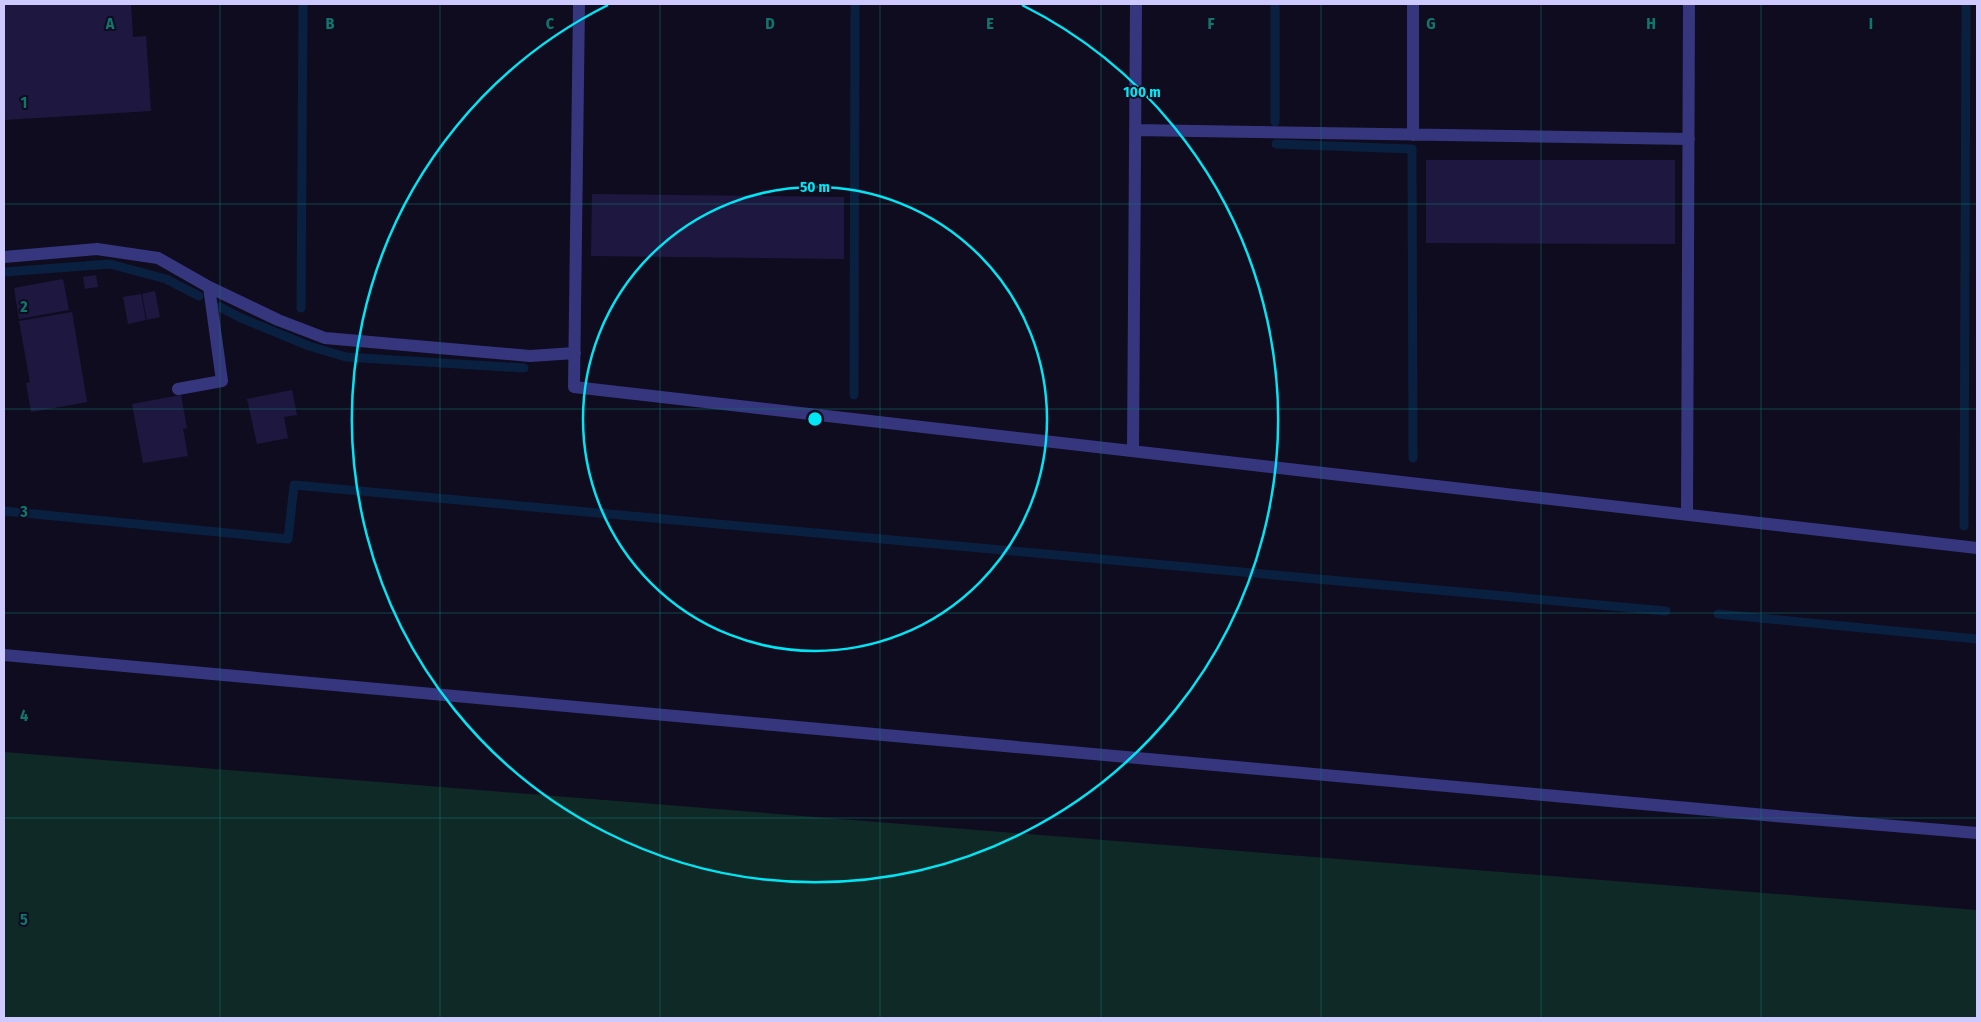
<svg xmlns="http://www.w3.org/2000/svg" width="1981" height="1022" font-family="'Fira Sans Condensed',sans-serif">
<rect width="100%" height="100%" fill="#0f0c1f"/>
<path fill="#0f2927" d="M 4,752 L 1977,910 L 1977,1018 L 4,1018 Z"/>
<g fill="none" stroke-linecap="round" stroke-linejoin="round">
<path stroke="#0a2040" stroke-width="9" d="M 1275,122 L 1275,4
M 1276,144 L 1412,149 L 1413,458
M 4,272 L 110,264 L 166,279 L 199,296
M 220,307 L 241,318 L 309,346 L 346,357 L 524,368
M 301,308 L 303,4
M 854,395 L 855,4
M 4,511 L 288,539 L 294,485 L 1666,611
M 1964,526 L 1966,4
M 1718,614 L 1977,639"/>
</g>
<path fill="#1e1840" d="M 4,4 L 131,4 L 133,37 L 146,36 L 151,111 L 4,120 Z
M 1426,160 L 1675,160 L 1675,244 L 1426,243 Z
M 592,194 L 844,197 L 844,259 L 591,256 Z
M 96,275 L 98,287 L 85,289 L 83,277 Z
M 63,279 L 69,310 L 19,319 L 14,288 Z
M 155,291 L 160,317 L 147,320 L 142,294 Z
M 141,294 L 146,320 L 128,324 L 123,297 Z
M 72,312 L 87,402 L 31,412 L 26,383 L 30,382 L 19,321 Z
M 292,390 L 297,415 L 284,417 L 288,438 L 257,444 L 247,399 Z
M 181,395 L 187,428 L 183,429 L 188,456 L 143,463 L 132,404 Z"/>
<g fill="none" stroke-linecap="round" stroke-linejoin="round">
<path stroke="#36367f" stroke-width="12" d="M 579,4 L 574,387 L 1977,548
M 1135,130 L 1689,139
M 1413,135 L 1413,4
M 4,257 L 97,249 L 158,258 L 209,287 L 278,320 L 325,338 L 530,356 L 575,353
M 178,389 L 222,381 L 209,287
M 1133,451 L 1136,4
M 1687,514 L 1689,4
M 4,655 L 1787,817 L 1977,833"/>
</g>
<path fill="none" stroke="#0f766e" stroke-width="1" stroke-opacity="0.55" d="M 220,4 L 220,1018M 440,4 L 440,1018M 660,4 L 660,1018M 880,4 L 880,1018M 1101,4 L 1101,1018M 1321,4 L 1321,1018M 1541,4 L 1541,1018M 1761,4 L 1761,1018M 4,204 L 1977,204M 4,409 L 1977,409M 4,613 L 1977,613M 4,818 L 1977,818"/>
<g fill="none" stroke="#00e6f5" stroke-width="2.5">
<circle cx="815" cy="419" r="232"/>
<path d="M1022 5A463 463 0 1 1 608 5"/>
</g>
<g font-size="16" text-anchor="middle" font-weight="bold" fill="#0f766e" stroke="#0f0c1f" stroke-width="4" stroke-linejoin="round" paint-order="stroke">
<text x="110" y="29">A</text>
<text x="330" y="29">B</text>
<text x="550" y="29">C</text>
<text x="770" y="29">D</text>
<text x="990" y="29">E</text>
<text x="1211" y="29">F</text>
<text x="1431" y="29">G</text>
<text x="1651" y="29">H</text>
<text x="1871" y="29">I</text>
<text x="24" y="108">1</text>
<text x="24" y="312">2</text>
<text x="24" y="517">3</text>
<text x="24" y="721">4</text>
<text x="24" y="925">5</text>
</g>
<circle cx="815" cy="419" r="8" fill="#00e6f5" stroke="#0f0c1f" stroke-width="2.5"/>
<g font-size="15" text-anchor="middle" font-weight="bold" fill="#00e6f5" stroke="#0f0c1f" stroke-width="4" stroke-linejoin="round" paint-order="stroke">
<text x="1142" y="97">100 m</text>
<text x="815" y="192">50 m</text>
</g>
<rect width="1981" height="1022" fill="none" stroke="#cecaff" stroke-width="10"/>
</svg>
